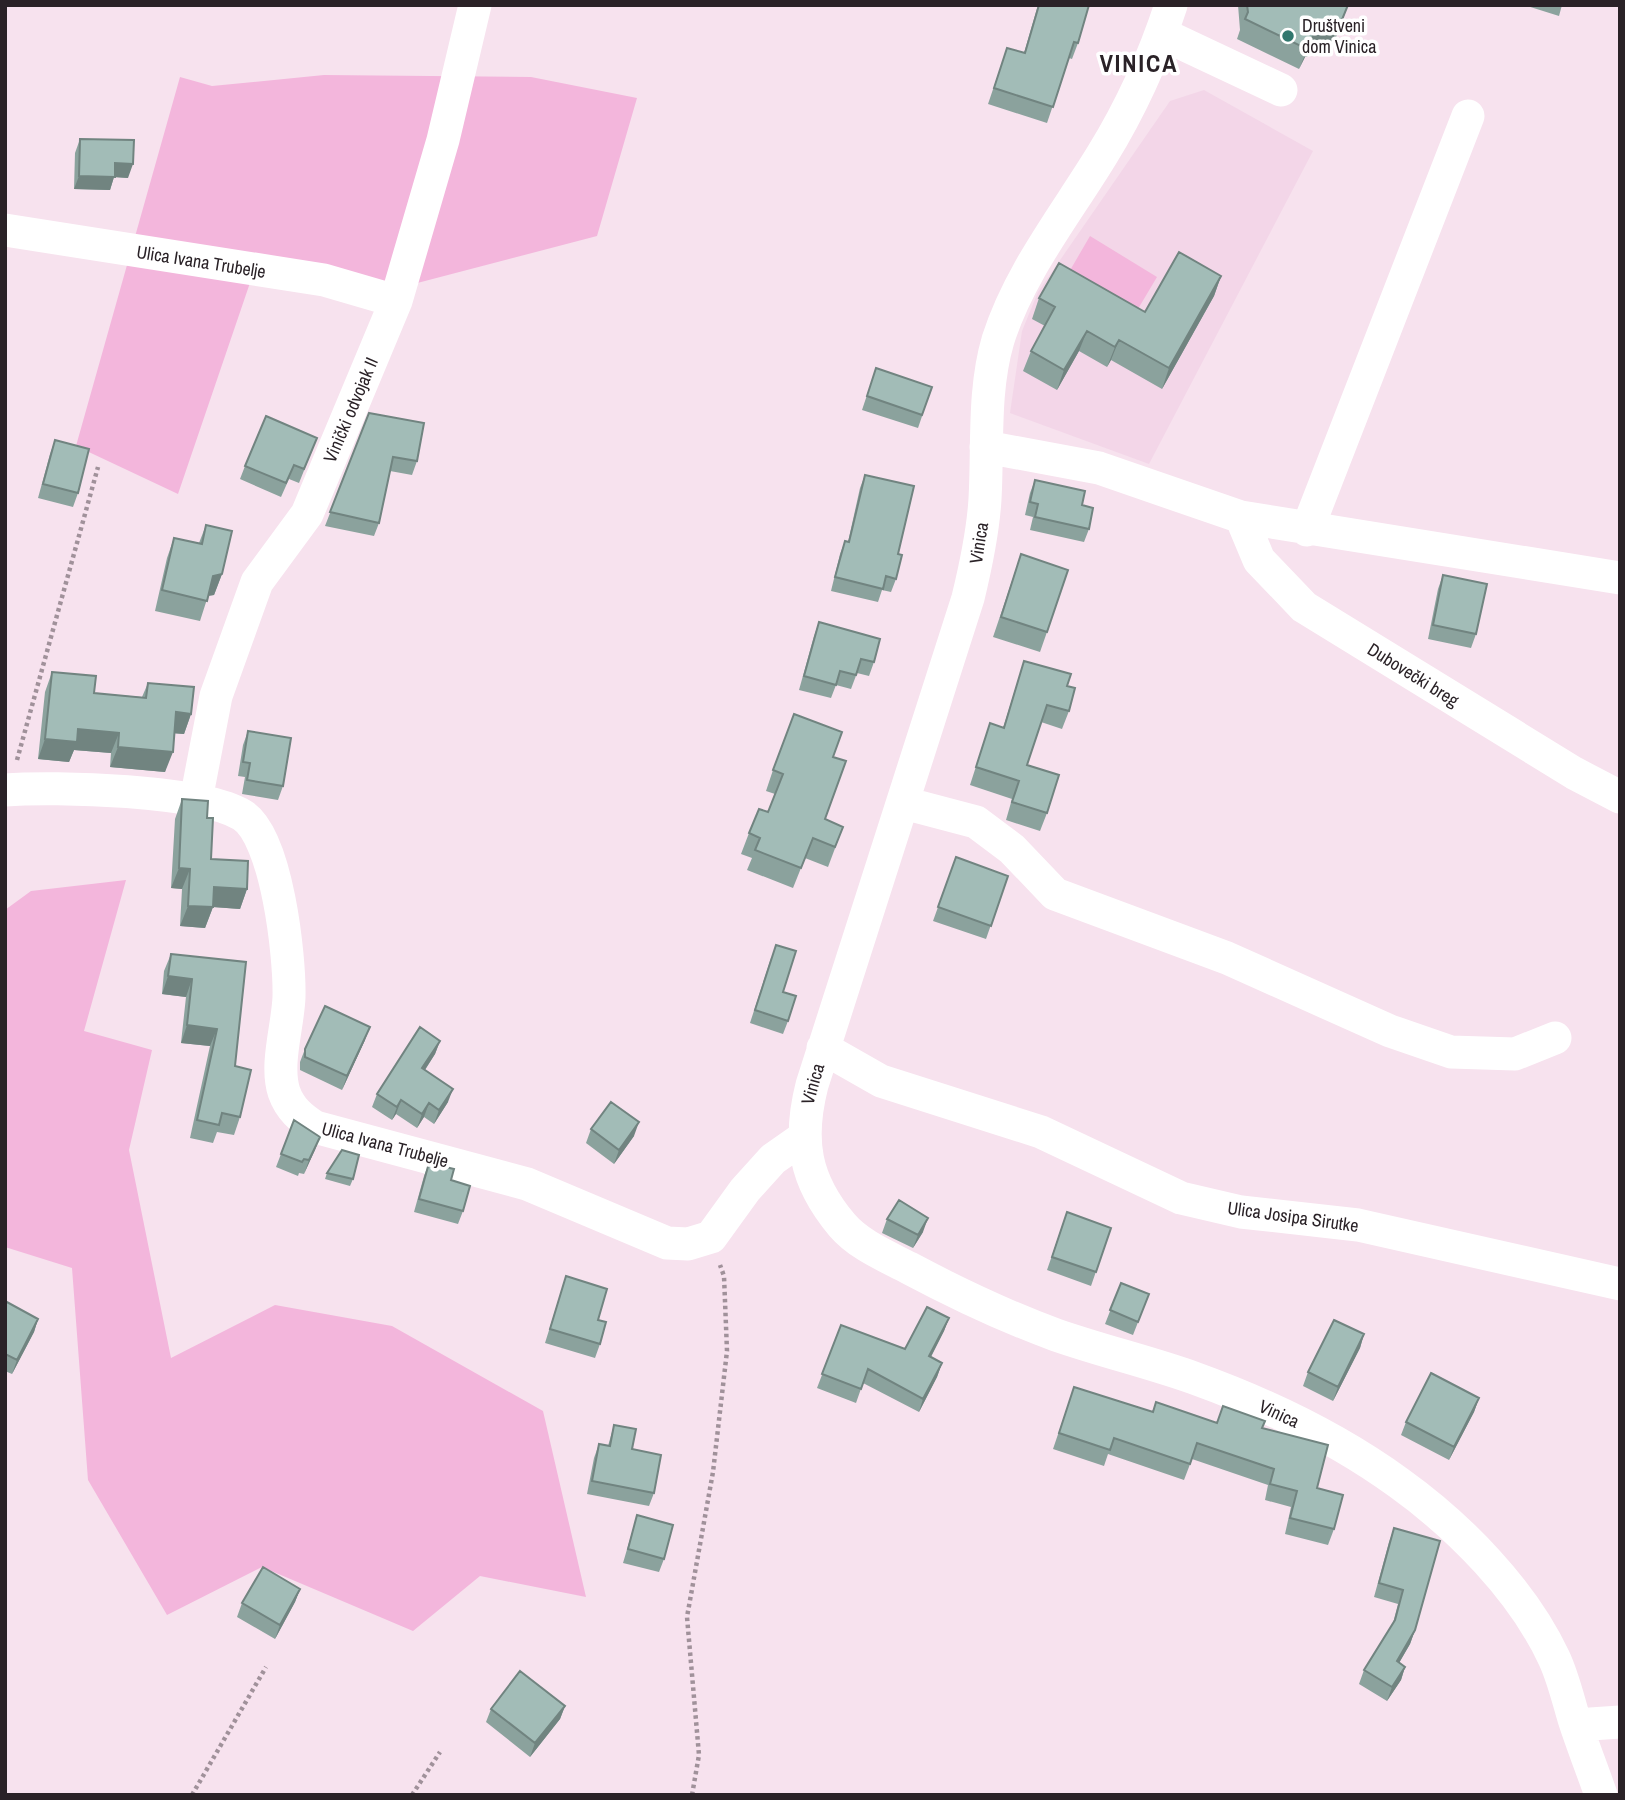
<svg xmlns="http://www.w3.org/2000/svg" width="1625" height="1800" font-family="'Archivo Narrow',sans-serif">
<rect width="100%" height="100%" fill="#f7e2ee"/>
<path fill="#f3d6e8" d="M 1204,90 L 1313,151 L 1149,464 L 1010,413 L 1022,331 L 1038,292 L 1170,101 Z"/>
<path fill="#f3b6dc" d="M 324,75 L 531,77 L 637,98 L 597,236 L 360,298 L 253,274 L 178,494 L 76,446 L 180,77 L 212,86 Z
M 1090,236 L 1157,277 L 1132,319 L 1065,279 Z
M 126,880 L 84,1031 L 152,1050 L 129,1150 L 171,1358 L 275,1305 L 392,1326 L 543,1411 L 586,1597 L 480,1576 L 413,1631 L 262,1567 L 167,1615 L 88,1480 L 72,1268 L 5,1247 L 5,910 L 31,891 Z"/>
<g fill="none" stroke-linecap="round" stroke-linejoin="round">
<path stroke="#a0919a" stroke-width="4.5" stroke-dasharray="3.5 3.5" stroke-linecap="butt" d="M 17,760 L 98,467
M 192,1795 L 266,1667
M 412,1795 L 440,1752
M 692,1795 L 699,1755 L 687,1617 L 713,1472 L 727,1351 L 724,1276 L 720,1265"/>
<path stroke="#fff" stroke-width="33" d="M 1171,5 C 1154,57 1131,108 1102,155 C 1066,214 1019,273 998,340 C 983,391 988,446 985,499 C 983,533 976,565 968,598 L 812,1085 C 798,1140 804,1180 842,1225 C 859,1245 886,1256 909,1268 C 956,1293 1007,1317 1056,1335 C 1102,1351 1149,1362 1194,1378 C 1266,1404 1337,1438 1399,1483 C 1459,1526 1523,1591 1554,1658 C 1563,1677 1568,1699 1574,1719 C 1582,1744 1592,1769 1601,1795
M 1162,34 L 1281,90
M 5,230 L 324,280 L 396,301
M 986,447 L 1099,468 L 1241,517 L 1620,578
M 1241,517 L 1259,560 L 1304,607 L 1574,773 L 1620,797
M 1307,530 L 1468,116
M 5,790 C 56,786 201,790 242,815 C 277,836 290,957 289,997 C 288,1026 275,1064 284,1092 C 290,1109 301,1118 315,1127 L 527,1184 L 667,1243 L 688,1244 L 711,1237 L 745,1190 L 773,1159 L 803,1138
M 196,800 L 216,696 L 257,582 L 307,514 L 396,301 L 443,140 L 475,5
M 904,803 L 976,822 L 1012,849 L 1055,894 L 1227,958 L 1390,1031 L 1451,1052 L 1515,1054 L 1555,1038
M 823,1048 L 881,1081 L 1041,1132 L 1181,1198 L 1241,1212 L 1358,1225 L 1620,1284
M 1576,1725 L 1620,1722"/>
</g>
<path fill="#8ba29d" d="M 1038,5 L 1089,5 L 1078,43 L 1072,59 L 1069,58 L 1047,123 L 988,104 L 1007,48 L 1024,53 Z
M 1238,5 L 1348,5 L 1332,48 L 1305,57 L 1299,69 L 1237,39 L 1240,30 Z
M 1524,5 L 1562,5 L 1559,16 Z
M 80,139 L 128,178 L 114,177 L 110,190 L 74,189 L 75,153 Z
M 1221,276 L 1214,296 L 1162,389 L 1111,360 L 1107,367 L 1079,351 L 1057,390 L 1023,371 L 1031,351 L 1045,326 L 1032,319 L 1039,298 L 1145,312 Z
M 876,368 L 932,387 L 918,428 L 862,410 Z
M 369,413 L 417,461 L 412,475 L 390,471 L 379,523 L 374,536 L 325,526 Z
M 317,438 L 299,483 L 289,479 L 281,497 L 240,479 L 245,466 Z
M 55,440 L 78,493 L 73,507 L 38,498 L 50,454 Z
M 865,475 L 898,554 L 896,579 L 891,592 L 882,590 L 878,602 L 831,591 L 840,554 L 845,541 L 848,542 L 860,488 Z
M 1035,480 L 1082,505 L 1089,529 L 1084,542 L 1030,530 L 1033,517 L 1025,515 L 1030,493 Z
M 206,525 L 222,574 L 214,595 L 208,596 L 200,621 L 155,611 L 167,558 L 174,538 L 199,543 Z
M 1021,554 L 1047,632 L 1040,652 L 993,637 Z
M 1443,575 L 1476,634 L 1471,648 L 1428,639 L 1438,589 Z
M 819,622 L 874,662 L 869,676 L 857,673 L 851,689 L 836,685 L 831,698 L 799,690 L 814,636 Z
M 1024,661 L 1067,686 L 1069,711 L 1062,729 L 1041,722 L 1027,765 L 1047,813 L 1040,831 L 1006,820 L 1012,799 L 970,785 L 990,723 L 1003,728 Z
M 52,672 L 94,693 L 142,697 L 148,683 L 191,714 L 184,734 L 174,733 L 165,772 L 110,767 L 111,753 L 74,750 L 69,762 L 38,759 L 45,692 Z
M 248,731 L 283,786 L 278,800 L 242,794 L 245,777 L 238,776 L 243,745 Z
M 833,757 L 825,819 L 843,827 L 828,867 L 805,858 L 793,888 L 747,870 L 752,858 L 741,854 L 749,833 L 768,812 L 775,794 L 766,791 L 773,770 Z
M 182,799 L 207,818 L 211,859 L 247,889 L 240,909 L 213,907 L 205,928 L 180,926 L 182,889 L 171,888 L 175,819 Z
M 956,857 L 1008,876 L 986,939 L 933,921 Z
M 171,954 L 246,962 L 235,1066 L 240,1117 L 234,1135 L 217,1132 L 213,1143 L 190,1138 L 210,1046 L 181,1043 L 186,997 L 162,994 L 164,971 Z
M 771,958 L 783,992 L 788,1021 L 783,1034 L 750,1023 Z
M 365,1040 L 342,1090 L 300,1070 L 300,1062 L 305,1049 Z
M 440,1041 L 435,1054 L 425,1070 L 448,1102 L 434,1124 L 424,1117 L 417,1128 L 396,1114 L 392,1120 L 372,1107 L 377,1094 Z
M 294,1120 L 320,1137 L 304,1174 L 299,1173 L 298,1176 L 276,1167 Z
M 591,1129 L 634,1136 L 614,1164 L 586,1143 Z
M 429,1163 L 451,1180 L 463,1211 L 458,1224 L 414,1212 L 424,1176 Z
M 327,1173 L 353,1179 L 350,1186 L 325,1179 Z
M 1067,1212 L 1111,1228 L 1091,1286 L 1047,1270 Z
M 887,1219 L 923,1232 L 913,1248 L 882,1233 Z
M 566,1276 L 598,1320 L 600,1344 L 595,1358 L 545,1343 Z
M 1121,1283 L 1149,1294 L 1133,1335 L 1105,1324 Z
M 5,1301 L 38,1319 L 34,1332 L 12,1374 L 5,1371 Z
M 949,1318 L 944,1331 L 931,1357 L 942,1363 L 937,1377 L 919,1412 L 863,1383 L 856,1403 L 817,1388 L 841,1325 L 905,1349 Z
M 1364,1334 L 1360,1348 L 1333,1401 L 1303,1386 L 1308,1372 Z
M 1074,1387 L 1152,1412 L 1217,1423 L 1262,1428 L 1317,1488 L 1334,1529 L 1328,1545 L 1285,1534 L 1291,1507 L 1265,1500 L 1268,1485 L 1192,1459 L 1184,1480 L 1108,1454 L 1104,1466 L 1053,1449 Z
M 1479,1398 L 1474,1412 L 1449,1460 L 1401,1435 L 1406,1422 Z
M 614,1425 L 632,1449 L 654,1493 L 649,1506 L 587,1494 L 594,1458 L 599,1444 L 608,1446 Z
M 637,1515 L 664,1559 L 659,1572 L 623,1563 L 633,1529 Z
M 1394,1528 L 1415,1630 L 1410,1644 L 1399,1663 L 1405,1667 L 1401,1680 L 1387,1701 L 1359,1684 L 1364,1670 L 1393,1623 L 1398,1604 L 1374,1597 L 1389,1542 Z
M 300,1589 L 295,1602 L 275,1639 L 237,1617 L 242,1603 Z
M 565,1706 L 560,1719 L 530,1757 L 486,1722 L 491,1709 Z"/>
<path fill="#718480" d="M 1348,5 L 1332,48 L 1305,57 L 1299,69 L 1313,36 Z
M 115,163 L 133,164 L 128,178 L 114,177 L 110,190 L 74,189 L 79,176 Z
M 1221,276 L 1214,296 L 1162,389 L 1169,368 Z
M 1087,331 L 1079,351 L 1057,390 L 1064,370 Z
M 1119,340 L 1111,360 L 1107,367 L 1115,347 Z
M 222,574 L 214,595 L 206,596 L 213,576 Z
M 176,712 L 191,714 L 184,734 L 169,733 Z
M 78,729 L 119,733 L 111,753 L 74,750 L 69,762 L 38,759 L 45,739 Z
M 118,747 L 173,752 L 165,772 L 110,767 Z
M 179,868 L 190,869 L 182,889 L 171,888 Z
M 214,887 L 247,889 L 240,909 L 213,907 L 205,928 L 180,926 L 188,906 Z
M 168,976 L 192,979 L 186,997 L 162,994 Z
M 187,1025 L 217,1029 L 210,1046 L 181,1043 Z
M 370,1027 L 365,1040 L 342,1090 L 347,1076 Z
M 440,1041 L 435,1054 L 417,1082 L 422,1068 Z
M 453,1089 L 448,1102 L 434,1124 L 439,1110 Z
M 401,1100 L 396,1114 L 392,1120 L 397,1107 Z
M 429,1103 L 424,1117 L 417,1128 L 422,1114 Z
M 639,1122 L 634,1136 L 614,1164 L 619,1150 Z
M 320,1137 L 315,1150 L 304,1174 L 309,1160 Z
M 928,1218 L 923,1232 L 913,1248 L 918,1235 Z
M 949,1318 L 944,1331 L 924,1370 L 929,1356 Z
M 38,1319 L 34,1332 L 12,1374 L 17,1360 Z
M 1364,1334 L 1360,1348 L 1333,1401 L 1338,1387 Z
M 942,1363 L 937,1377 L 919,1412 L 923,1399 Z
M 1479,1398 L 1474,1412 L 1449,1460 L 1454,1447 Z
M 300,1589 L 295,1602 L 275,1639 L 280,1625 Z
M 1415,1630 L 1410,1644 L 1392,1675 L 1397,1661 Z
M 1405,1667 L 1401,1680 L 1387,1701 L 1392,1687 Z
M 565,1706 L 560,1719 L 530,1757 L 535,1743 Z"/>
<path fill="#a2bcb7" stroke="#718480" stroke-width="2" d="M 1039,5 L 1089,5 L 1078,43 L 1074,42 L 1053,107 L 994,88 L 1007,48 L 1025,53 Z
M 1247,5 L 1348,5 L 1339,27 L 1313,36 L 1307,49 L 1245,19 L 1248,12 Z
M 80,139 L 134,140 L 133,164 L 115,163 L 115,177 L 79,176 Z
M 1179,252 L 1221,276 L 1169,368 L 1119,340 L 1115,347 L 1087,331 L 1064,370 L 1031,351 L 1055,307 L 1039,298 L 1059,263 L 1145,312 Z
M 876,368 L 932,387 L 922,415 L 867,396 Z
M 369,413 L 424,423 L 417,461 L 393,457 L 379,523 L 330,512 Z
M 266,416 L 317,438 L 304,469 L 294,465 L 286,483 L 245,466 Z
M 55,440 L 89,449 L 78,493 L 43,484 Z
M 865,475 L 914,486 L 898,554 L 902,555 L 896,579 L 886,576 L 883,589 L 835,577 L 845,541 L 849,542 Z
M 1035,480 L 1085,491 L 1082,505 L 1093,508 L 1089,529 L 1035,517 L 1038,504 L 1030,502 Z
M 206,525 L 232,531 L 222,574 L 213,576 L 207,601 L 162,590 L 174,538 L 202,544 Z
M 1021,554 L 1068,570 L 1047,632 L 1001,617 Z
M 1443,575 L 1487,584 L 1476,634 L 1433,625 Z
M 819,622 L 880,639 L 874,662 L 861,659 L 856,675 L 840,671 L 836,685 L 804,676 Z
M 1024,661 L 1071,674 L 1067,686 L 1075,688 L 1069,711 L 1047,705 L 1027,765 L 1059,775 L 1047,813 L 1012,802 L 1019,781 L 976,767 L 990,723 L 1004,728 Z
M 52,672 L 96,676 L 94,693 L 146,698 L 148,683 L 194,687 L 191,714 L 176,712 L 173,752 L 118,747 L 119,733 L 78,729 L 77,742 L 45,739 Z
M 794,714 L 842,732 L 833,757 L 846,761 L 825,819 L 843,827 L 835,847 L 813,838 L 801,868 L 755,850 L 760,838 L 749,833 L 759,809 L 768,812 L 783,774 L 773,770 Z
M 248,731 L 291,738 L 283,786 L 247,780 L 250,763 L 243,762 Z
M 182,799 L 208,801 L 207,818 L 213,818 L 211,859 L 248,861 L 247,889 L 214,887 L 213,907 L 188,906 L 190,869 L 179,868 Z
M 956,857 L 1008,876 L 991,926 L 938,907 Z
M 776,945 L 796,951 L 783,992 L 796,996 L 788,1021 L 755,1010 Z
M 171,954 L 246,962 L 235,1066 L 251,1070 L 240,1117 L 222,1113 L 219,1125 L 197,1120 L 217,1029 L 187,1025 L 192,979 L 168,976 Z
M 325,1006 L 370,1027 L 347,1076 L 305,1057 L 305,1049 Z
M 420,1027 L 440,1041 L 422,1068 L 453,1089 L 439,1110 L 429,1103 L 422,1114 L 401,1100 L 397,1107 L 377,1094 Z
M 611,1102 L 639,1122 L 619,1150 L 591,1129 Z
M 294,1120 L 320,1137 L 309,1160 L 304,1159 L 302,1162 L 281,1154 Z
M 342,1150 L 359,1155 L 353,1179 L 327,1173 Z
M 429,1163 L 454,1169 L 451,1180 L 470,1186 L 463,1211 L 419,1199 Z
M 899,1200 L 928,1218 L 918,1235 L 887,1219 Z
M 1067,1212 L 1111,1228 L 1096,1272 L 1052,1257 Z
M 566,1276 L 607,1289 L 598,1320 L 606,1322 L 600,1344 L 550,1329 Z
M 1121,1283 L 1149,1294 L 1138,1322 L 1110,1310 Z
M 5,1301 L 38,1319 L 17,1360 L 5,1354 Z
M 927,1307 L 949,1318 L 929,1356 L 942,1363 L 923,1399 L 868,1369 L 861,1389 L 822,1374 L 841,1325 L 905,1349 Z
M 1334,1320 L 1364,1334 L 1338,1387 L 1308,1372 Z
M 1431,1373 L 1479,1398 L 1454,1447 L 1406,1422 Z
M 1074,1387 L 1153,1412 L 1156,1402 L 1217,1423 L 1223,1406 L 1265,1421 L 1262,1428 L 1328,1445 L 1317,1488 L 1343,1495 L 1334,1529 L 1290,1518 L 1297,1491 L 1270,1484 L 1274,1469 L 1197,1443 L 1190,1464 L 1114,1438 L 1110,1450 L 1059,1433 Z
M 614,1425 L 636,1429 L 632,1449 L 661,1455 L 654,1493 L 592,1481 L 599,1444 L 610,1446 Z
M 637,1515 L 673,1525 L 664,1559 L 628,1549 Z
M 1394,1528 L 1440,1541 L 1415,1630 L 1397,1661 L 1405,1667 L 1392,1687 L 1364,1670 L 1395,1620 L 1403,1590 L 1379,1583 Z
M 263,1567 L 300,1589 L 280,1625 L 242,1603 Z
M 520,1671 L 565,1706 L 535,1743 L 491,1709 Z"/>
<circle fill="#31776e" stroke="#fff" stroke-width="2.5" cx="1288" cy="36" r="7"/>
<g text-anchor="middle" stroke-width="7" stroke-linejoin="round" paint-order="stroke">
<g font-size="18" fill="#2a2227" stroke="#fff" text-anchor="start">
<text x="1302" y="32">Društveni<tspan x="1302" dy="21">dom Vinica</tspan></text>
</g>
<g font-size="18" fill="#2a2227" stroke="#fff">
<text transform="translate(201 262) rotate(9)" y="6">Ulica Ivana Trubelje</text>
<text transform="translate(351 410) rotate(-67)" y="6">Vinički odvojak II</text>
<text transform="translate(979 543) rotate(-81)" y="6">Vinica</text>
<text transform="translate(1413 675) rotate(32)" y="6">Dubovečki breg</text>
<text transform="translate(813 1084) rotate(-74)" y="6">Vinica</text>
<text transform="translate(385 1145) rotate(15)" y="6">Ulica Ivana Trubelje</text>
<text transform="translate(1293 1217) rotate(8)" y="6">Ulica Josipa Sirutke</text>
<text transform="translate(1279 1414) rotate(25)" y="6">Vinica</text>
</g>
<g font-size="24" font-weight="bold" letter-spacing="2" fill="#2a2227" stroke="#fff">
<text x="1139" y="72">VINICA</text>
</g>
</g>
<rect width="1625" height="1800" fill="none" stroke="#2a2227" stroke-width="14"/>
</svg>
